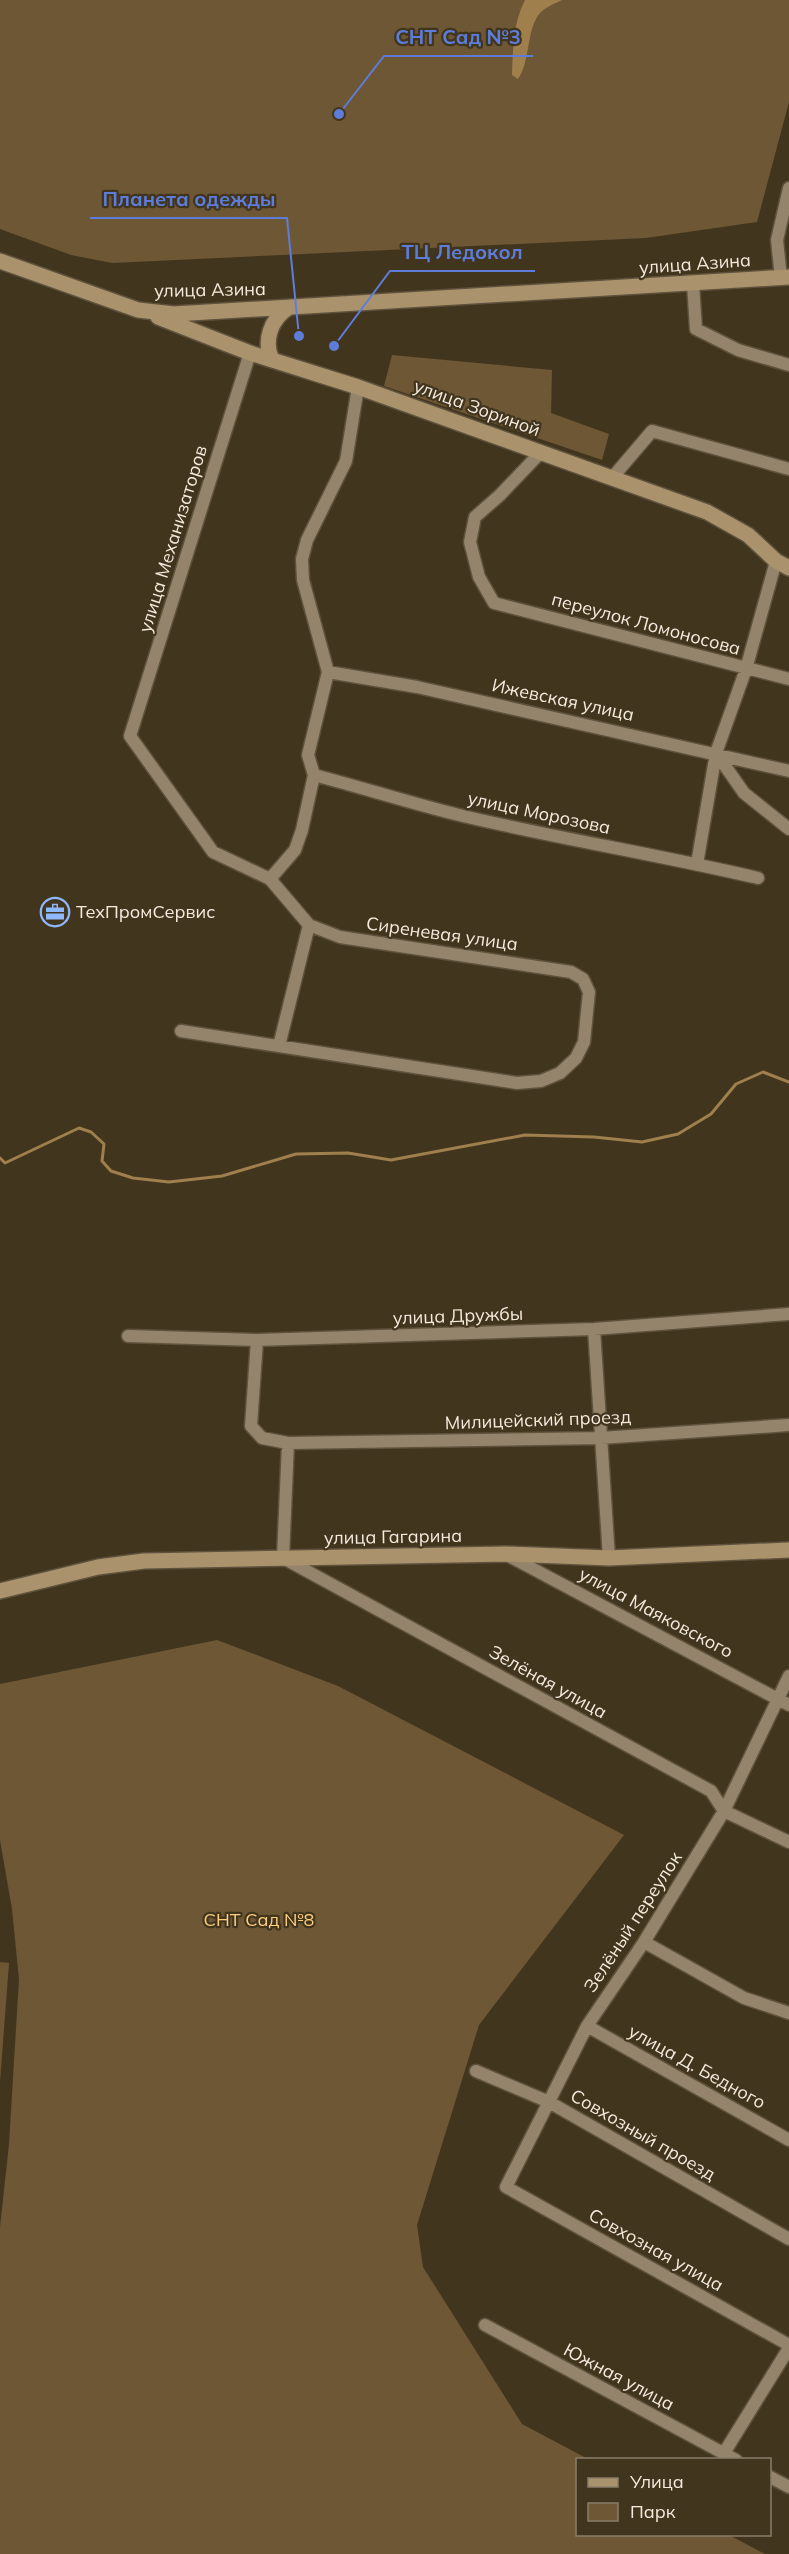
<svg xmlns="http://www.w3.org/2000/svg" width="789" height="2554" font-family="Mulish,sans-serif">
<rect width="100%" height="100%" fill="#42351e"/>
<path fill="#6d5734" d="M 0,0 L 789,0 L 789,102 L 757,222 L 646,238 L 112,263 L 71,255 L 0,229 Z
M 392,355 L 552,370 L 551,413 L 609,434 L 602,460 L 384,386 Z
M 217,1640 L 338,1686 L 624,1835 L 479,2025 L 417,2225 L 423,2267 L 522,2424 L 588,2459 L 578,2460 L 578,2534 L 729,2535 L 765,2554 L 0,2554 L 0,2227 L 9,2144 L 19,1979 L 12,1909 L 0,1840 L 0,1684 Z
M 0,1962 L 9,1963 L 0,2082 Z"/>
<path fill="#9f7f4c" d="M 525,0 L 562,0 C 556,3 546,7 541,12 C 526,27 531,61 518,79 L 512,75 C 513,48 513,23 525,0 Z"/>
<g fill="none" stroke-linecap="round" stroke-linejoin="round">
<path stroke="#9f7f4c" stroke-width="3" d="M 0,1158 L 5,1163 L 79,1128 L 91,1132 L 104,1144 L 102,1161 L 111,1171 L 133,1178 L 169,1182 L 222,1176 L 296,1154 L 348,1153 L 391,1160 L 525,1135 L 594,1137 L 642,1142 L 678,1134 L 711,1114 L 736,1084 L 763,1072 L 789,1082"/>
<g stroke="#5e523d" stroke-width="15">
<path id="minor" d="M 781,278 L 777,240 L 789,188
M 693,284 L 696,329 L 738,350 L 789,365
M 541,452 L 500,495 L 475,517 L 470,542 L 479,577 L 494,603 L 789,679
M 612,478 L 652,431 L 789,469
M 328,672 L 417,687 L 789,771
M 716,753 L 744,793 L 789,829
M 314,775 C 364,788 413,804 463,816 C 561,839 660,855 758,878
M 697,864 L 716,753 L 746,669 L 776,561
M 270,879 L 295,850 L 302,830 L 314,775 L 308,755 L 328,672 L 303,580 L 302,559 L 307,540 L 346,461 L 358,387
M 181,1031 L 517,1083 L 541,1081 L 560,1073 L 576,1058 L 584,1042 L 589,992 L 583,979 L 571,972 L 340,937 L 309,925 L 270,879 L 213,852 L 130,736 L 250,353
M 279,1046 L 309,925
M 594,1329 L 609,1558
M 128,1336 L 257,1340 L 594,1329 L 789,1314
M 257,1340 L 251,1426 L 262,1438 L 288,1443 L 283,1558 L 711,1791 L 724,1811 L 789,1842
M 288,1443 L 601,1438 L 789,1425
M 507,1555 L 789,1705
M 789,1676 L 724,1811 L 644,1942 L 587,2026 L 506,2187 L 789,2345
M 644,1942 L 744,1998 L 789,2013
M 587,2026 L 789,2140
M 476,2071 L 549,2102 L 789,2239
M 485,2325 L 736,2460
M 724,2453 L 789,2348
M 770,2477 L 789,2487"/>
</g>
<g stroke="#5e523d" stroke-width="18">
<path id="secondary" d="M 0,261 L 138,310 L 174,314 L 789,277
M 158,317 L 250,353 L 358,387 L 707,512 L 748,535 L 776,561 L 789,568
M 272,360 C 263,341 271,319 288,308
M 0,1591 L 98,1567 L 144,1561 L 506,1554 L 609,1558 L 789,1550"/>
</g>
<use href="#minor" stroke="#94846b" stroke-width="12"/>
<use href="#secondary" stroke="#aa936c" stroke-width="15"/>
</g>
<defs>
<g id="office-ring" transform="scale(1.5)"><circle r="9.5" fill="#42351e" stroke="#8db9fc" stroke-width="1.5"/><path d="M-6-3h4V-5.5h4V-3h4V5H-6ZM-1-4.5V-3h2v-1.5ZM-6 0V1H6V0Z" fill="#8db9fc"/></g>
</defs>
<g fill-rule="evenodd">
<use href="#office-ring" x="55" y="912"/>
</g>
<g text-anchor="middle" stroke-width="4.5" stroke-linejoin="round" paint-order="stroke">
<g font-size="18" fill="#f4ebde" stroke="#42351e">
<text transform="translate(695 264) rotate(-4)" y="6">улица Азина</text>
<text transform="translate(210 290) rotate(-1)" y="6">улица Азина</text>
<text transform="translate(477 408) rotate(20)" y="6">улица Зориной</text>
<text transform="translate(173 539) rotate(-73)" y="6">улица Механизаторов</text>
<text transform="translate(646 624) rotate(15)" y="6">переулок Ломоносова</text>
<text transform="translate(563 700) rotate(12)" y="6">Ижевская улица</text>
<text transform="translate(539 813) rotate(12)" y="6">улица Морозова</text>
<text transform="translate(442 934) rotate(8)" y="6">Сиреневая улица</text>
<text transform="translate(458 1316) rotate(-2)" y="6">улица Дружбы</text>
<text transform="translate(538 1420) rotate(-2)" y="6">Милицейский проезд</text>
<text transform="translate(393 1537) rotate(-1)" y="6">улица Гагарина</text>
<text transform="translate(656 1613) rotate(28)" y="6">улица Маяковского</text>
<text transform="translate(548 1682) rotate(29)" y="6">Зелёная улица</text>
<text transform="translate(633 1922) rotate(-57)" y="6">Зелёный переулок</text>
<text transform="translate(697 2067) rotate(29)" y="6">улица Д. Бедного</text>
<text transform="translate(643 2135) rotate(30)" y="6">Совхозный проезд</text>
<text transform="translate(656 2250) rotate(29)" y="6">Совхозная улица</text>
<text transform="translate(619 2377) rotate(28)" y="6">Южная улица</text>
</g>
<g font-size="18" fill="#f4ebde" stroke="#42351e" text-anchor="start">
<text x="76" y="918">ТехПромСервис</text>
</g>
<g font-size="18" fill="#fdce81" stroke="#42351e">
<text x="259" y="1926">СНТ Сад №8</text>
</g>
</g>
<path fill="none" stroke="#5e7dda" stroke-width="2" d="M339 114L384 56H533M299 336L287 218H90M334 346L390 271H535"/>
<g fill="#5e7dda" stroke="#42351e" stroke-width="2">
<circle cx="339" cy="114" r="6"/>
<circle cx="299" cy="336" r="6"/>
<circle cx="334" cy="346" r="6"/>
</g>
<g font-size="20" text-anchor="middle" font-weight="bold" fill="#5e7dda" stroke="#42351e" stroke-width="4.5" stroke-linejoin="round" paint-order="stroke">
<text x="458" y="44">СНТ Сад №3</text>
<text x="189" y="206">Планета одежды</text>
<text x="462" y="259">ТЦ Ледокол</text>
</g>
<rect x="576" y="2458" width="195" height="78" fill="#42351e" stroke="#897e6b" stroke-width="1.5"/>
<rect x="588" y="2478" width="30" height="9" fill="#aa936c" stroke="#897e6b" stroke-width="1.5"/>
<text x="630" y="2488" font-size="18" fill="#f4ebde">Улица</text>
<rect x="588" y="2503" width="30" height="18" fill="#6d5734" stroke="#897e6b" stroke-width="1.5"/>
<text x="630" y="2518" font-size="18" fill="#f4ebde">Парк</text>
</svg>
